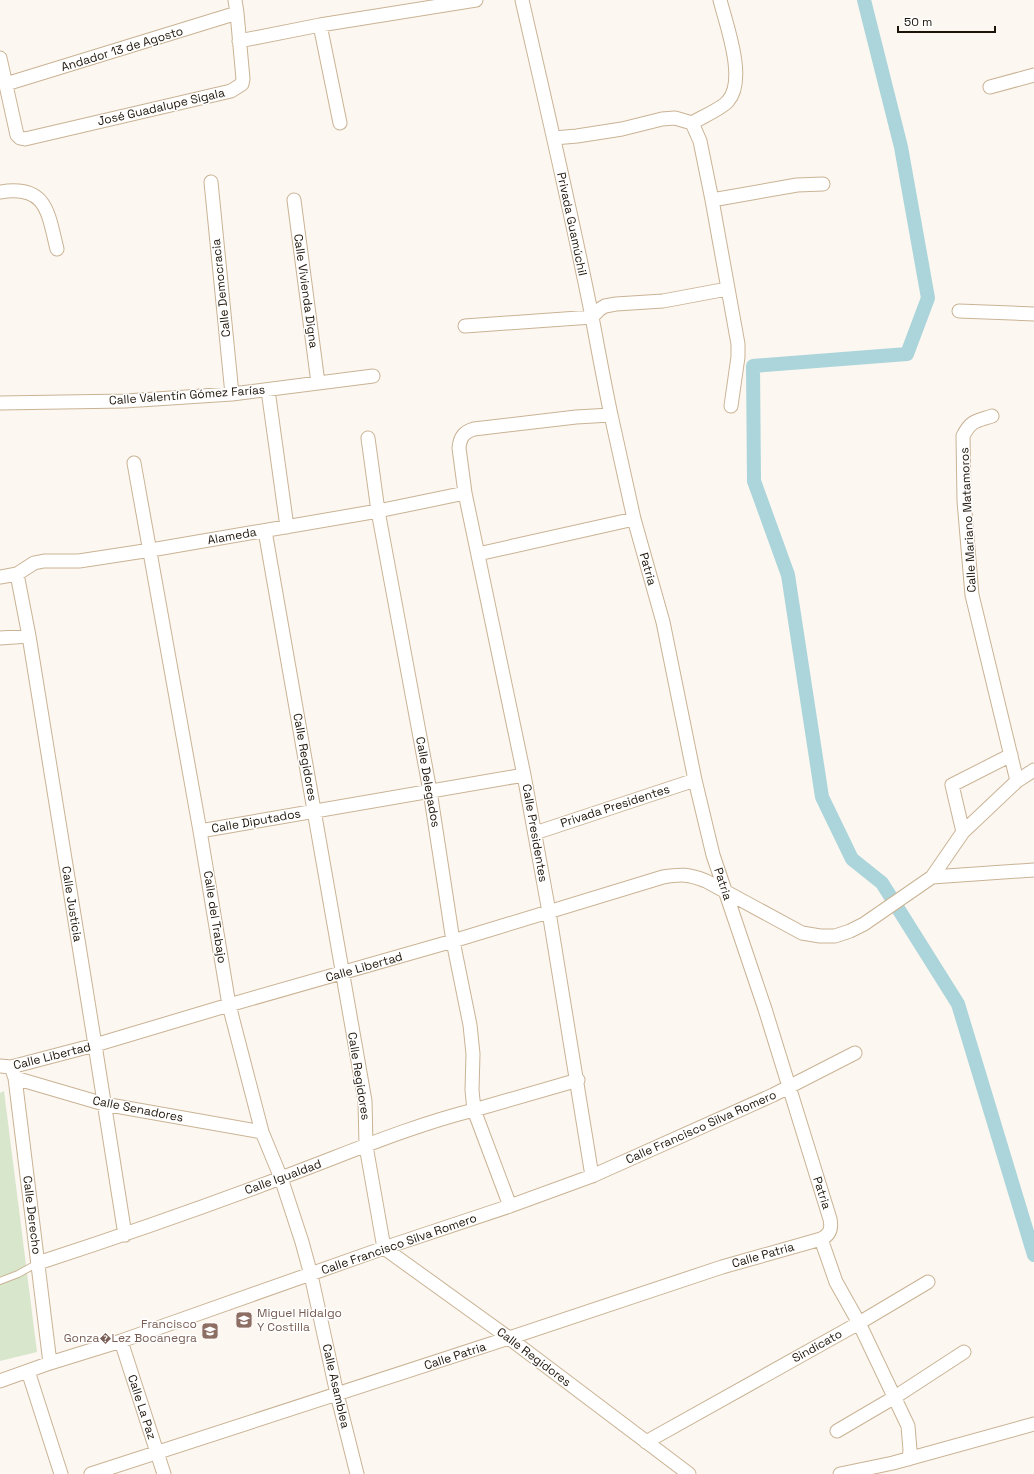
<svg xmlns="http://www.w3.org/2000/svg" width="1034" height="1474" font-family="'Space Grotesk',sans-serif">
<rect width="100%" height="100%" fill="#fcf7f1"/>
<path fill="#d8e6cc" d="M 4,1091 L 37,1352 L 0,1361 L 0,1093 Z"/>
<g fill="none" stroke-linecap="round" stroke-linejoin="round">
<path stroke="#abd5da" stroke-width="14" d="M 864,0 L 901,147 L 928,298 L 907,354 L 753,366 L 754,481 L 788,575 L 822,797 L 852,859 L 882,883 L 958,1004 L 1034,1255"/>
<g stroke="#cab394" stroke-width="8">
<path id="service" d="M 0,1281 L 18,1274 L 38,1263"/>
</g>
<g stroke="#cab394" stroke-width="15">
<path id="minor" d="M 522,0 C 546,105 571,211 592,317 C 598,349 604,382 611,415 L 576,417 L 474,429 C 464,432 460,437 459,448 L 465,493 L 524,775 L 549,912 L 592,1176
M 320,25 L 340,123
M 239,41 L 320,25 L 476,0
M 0,58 L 17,135 L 20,138 L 25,139 L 231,91 L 242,84 L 243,79 L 237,13 L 235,0
M 6,84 L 237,13
M 990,87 L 1034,75
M 692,123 C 700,118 723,108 728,101 C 747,80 726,24 720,0
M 554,138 L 577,136 L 622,129 L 662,119 L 675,118 L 692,123 L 700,141 L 712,200 L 738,344 L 738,357 L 731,406
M 211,182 L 232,394
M 0,192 C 47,184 48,213 57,249
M 294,200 L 318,383
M 712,200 L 797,185 L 823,184
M 959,311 L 1034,314
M 465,326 L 592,317 L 600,309 L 605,306 L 616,304 L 663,301 L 727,289
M 268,390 L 287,527
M 0,403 L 125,401 L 232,394 L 373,376
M 992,416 C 977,421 971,420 963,436 L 964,501 L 972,595 L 1017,781
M 134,463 L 200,831 L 229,1005 L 262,1132 L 281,1178 L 302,1242 L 311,1275 L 337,1394 L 357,1474
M 265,531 L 365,1101 L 366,1146 L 384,1248 L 509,1338 L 689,1474
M 478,554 L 634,519
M 17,574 L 29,636 L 95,1045 L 125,1235
M 0,577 L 17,574 L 34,563 L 44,561 L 79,561 L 151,550 L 378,511 L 465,493
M 0,638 L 29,636
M 200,831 L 524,775
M 963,832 L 952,785 L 1011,755
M 535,833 L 695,780
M 932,877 L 963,832 L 1017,781 L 1034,770
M 0,1066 L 11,1067 L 95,1045 L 229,1005 L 453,941 L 663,877 C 681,874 689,874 706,881 L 802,933 L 820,936 L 835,936 L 850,931 L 864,924 L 932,877 L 1034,870
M 11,1067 L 15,1078 L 50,1363
M 15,1078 L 104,1104 L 262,1132
M 510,1206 L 474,1110 L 578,1080
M 821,1239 L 836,1282 L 859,1323 L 908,1426 L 910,1450 L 909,1459
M 38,1263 C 121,1236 204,1207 286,1176 C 348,1153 410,1126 474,1110 L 472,1090 L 473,1054 L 470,1025 L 453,941 L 430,791 L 378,511 L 368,438
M 121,1341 L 164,1474
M 28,1371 L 61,1474
M 0,1381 L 50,1363 L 121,1341 L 384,1248 L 510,1206 L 592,1176 L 773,1095 L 855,1053
M 837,1431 L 895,1397 L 964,1352
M 646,1442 L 859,1323 L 928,1282
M 91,1474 L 509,1338 L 722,1267 L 821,1239 C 830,1235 832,1229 830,1219 L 765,1009 L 713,855 L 695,780 L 663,622 L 634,519 L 611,415
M 840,1474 L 893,1463 L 1034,1424"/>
</g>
<use href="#service" stroke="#fff" stroke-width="6"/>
<use href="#minor" stroke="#fff" stroke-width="13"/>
</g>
<defs>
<g id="school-square" transform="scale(0.9)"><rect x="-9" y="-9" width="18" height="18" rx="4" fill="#8d6e63" stroke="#fff"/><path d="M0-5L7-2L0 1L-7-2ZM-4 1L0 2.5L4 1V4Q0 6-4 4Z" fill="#fff"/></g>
</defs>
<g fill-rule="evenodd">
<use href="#school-square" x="244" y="1320"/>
<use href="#school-square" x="210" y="1331"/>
</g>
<g text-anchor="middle" stroke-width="3" stroke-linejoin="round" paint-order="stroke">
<g font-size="12" fill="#1d1409" stroke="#fff">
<text transform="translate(122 49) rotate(-17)" y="4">Andador 13 de Agosto</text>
<text transform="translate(161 107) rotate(-13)" y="4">José Guadalupe Sigala</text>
<text transform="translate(572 224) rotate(78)" y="4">Privada Guamúchil</text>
<text transform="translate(221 288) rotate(-96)" y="4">Calle Democracia</text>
<text transform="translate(306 291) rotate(82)" y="4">Calle Vivienda Digna</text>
<text transform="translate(187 395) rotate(-4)" y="4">Calle Valentín Gómez Farías</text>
<text transform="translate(968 520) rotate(-93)" y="4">Calle Mariano Matamoros</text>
<text transform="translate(232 536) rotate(-10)" y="4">Alameda</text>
<text transform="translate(648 569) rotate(74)" y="4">Patria</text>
<text transform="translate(305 757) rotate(80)" y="4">Calle Regidores</text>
<text transform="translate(428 782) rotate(80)" y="4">Calle Delegados</text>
<text transform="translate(615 806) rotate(-18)" y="4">Privada Presidentes</text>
<text transform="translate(256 821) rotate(-10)" y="4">Calle Diputados</text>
<text transform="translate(535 833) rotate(80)" y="4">Calle Presidentes</text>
<text transform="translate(723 884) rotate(72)" y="4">Patria</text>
<text transform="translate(72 904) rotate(81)" y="4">Calle Justicia</text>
<text transform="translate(215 917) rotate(81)" y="4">Calle del Trabajo</text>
<text transform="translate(364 967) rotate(-16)" y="4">Calle Libertad</text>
<text transform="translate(52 1056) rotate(-14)" y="4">Calle Libertad</text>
<text transform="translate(359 1076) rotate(81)" y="4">Calle Regidores</text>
<text transform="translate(138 1109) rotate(11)" y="4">Calle Senadores</text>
<text transform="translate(701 1127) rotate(-24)" y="4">Calle Francisco Silva Romero</text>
<text transform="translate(283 1177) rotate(-20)" y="4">Calle Igualdad</text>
<text transform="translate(822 1193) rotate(72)" y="4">Patria</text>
<text transform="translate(32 1215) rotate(83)" y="4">Calle Derecho</text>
<text transform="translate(399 1244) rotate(-19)" y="4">Calle Francisco Silva Romero</text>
<text transform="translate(763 1255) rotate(-16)" y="4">Calle Patria</text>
<text transform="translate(817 1346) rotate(-29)" y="4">Sindicato</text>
<text transform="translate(455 1356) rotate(-18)" y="4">Calle Patria</text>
<text transform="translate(534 1357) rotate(37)" y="4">Calle Regidores</text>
<text transform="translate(336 1386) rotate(77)" y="4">Calle Asamblea</text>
<text transform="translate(142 1407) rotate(72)" y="4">Calle La Paz</text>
</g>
<g font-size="12" fill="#785e54" stroke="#fff" text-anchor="start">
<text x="257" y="1317">Miguel Hidalgo<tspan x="257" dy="14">Y Costilla</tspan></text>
<text x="197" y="1328" text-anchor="end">Francisco<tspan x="197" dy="14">Gonza�Lez Bocanegra</tspan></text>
</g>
</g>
<path d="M898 26v6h97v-6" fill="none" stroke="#1d1409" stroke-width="2"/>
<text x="904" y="26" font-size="12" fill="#1d1409" stroke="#ffffff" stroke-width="3" paint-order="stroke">50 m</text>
</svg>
